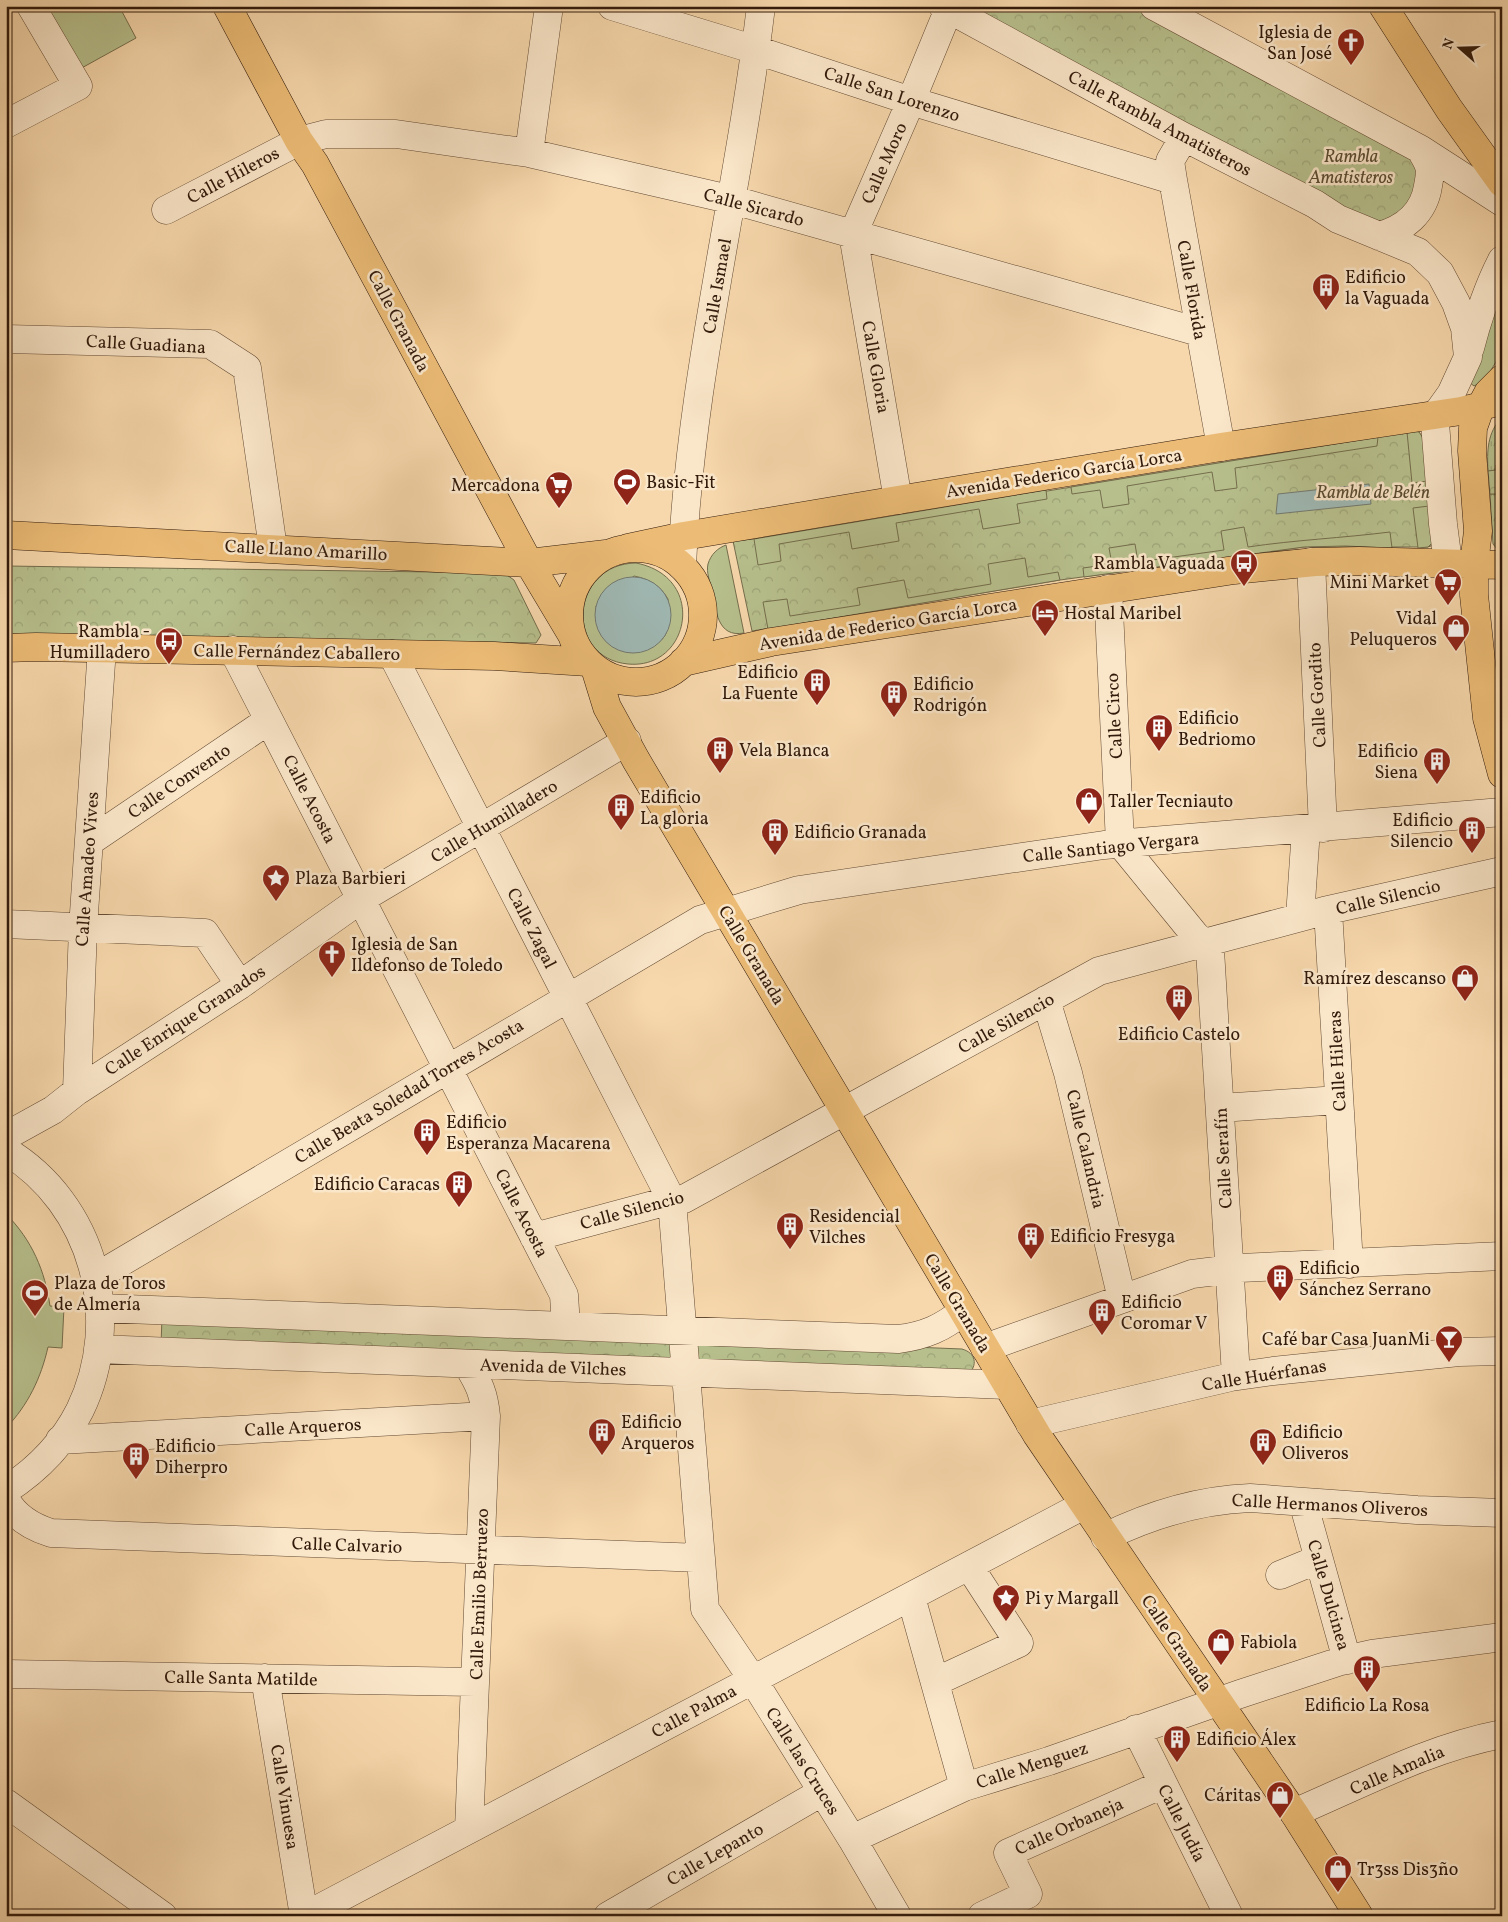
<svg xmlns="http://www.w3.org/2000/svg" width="1508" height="1922" font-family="Vollkorn,serif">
<defs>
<pattern id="grass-tufts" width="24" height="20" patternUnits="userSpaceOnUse" patternTransform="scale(1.25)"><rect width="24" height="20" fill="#b7c08d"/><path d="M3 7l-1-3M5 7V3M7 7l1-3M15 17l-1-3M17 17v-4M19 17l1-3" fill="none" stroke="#9ea478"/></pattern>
<pattern id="forest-crowns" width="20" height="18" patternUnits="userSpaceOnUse" patternTransform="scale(1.25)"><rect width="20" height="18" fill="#b7c08d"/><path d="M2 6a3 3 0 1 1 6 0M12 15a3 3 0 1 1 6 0" fill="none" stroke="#9ea478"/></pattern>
</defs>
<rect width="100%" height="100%" fill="#f7d8ac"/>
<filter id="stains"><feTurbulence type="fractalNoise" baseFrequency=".004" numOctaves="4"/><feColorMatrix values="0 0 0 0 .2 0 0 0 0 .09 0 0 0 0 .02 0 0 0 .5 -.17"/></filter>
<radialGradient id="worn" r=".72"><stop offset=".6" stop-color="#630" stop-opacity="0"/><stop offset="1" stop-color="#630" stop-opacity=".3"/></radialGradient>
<path fill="url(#grass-tufts)" stroke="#746d4c" d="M 1502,417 L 1502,464 L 1496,465 L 1496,470 L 1488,471 C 1487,451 1487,433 1502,417 Z
M 1490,494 L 1497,494 L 1498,499 L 1502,499 L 1502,552 L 1497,549 L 1493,544 Z"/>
<path fill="url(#forest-crowns)" stroke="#746d4c" d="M 968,6 L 1135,6 L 1178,28 L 1414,158 L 1420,194 L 1383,225 L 1367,223 Z
M 1414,431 L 1419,432 L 1423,438 L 1431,546 L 1428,547 L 1304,547 L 1060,580 L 752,631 L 733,541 L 754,539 Z
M 1502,464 L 1502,499 L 1498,500 L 1497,494 L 1490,494 L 1488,471 L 1496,470 L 1496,465 Z
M 6,566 L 504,573 L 514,580 L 541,635 L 536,643 L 6,634 Z
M 162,1317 L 962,1349 C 976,1353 978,1365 968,1375 L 161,1345 Z"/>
<path fill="#b7c08d" stroke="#746d4c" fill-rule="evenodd" d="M 43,6 L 119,6 L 136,38 L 78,70 Z
M 1502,289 L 1502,352 L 1485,380 L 1474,386 L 1469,382 Z
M 1414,431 L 1419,432 L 1423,438 L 1427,481 L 1412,483 L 1407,432 Z
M 1378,437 L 1377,446 L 1235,468 L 1237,488 L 1215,491 L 1212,472 L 1127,486 L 1129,504 L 1103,508 L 1100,490 L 1072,494 L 1071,487 Z
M 1046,490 L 1047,499 L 1017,504 L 1020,523 L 983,529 L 979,509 L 896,523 L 899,541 L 852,549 L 849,532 L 779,544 L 781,561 L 758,565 L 754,539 Z
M 1429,506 L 1432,543 L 1428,547 L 1418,548 L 1413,508 Z
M 1244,527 L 1248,547 C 1295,540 1342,538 1390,532 L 1392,548 L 1345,546 L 1304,547 L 1084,577 L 1083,568 L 1112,564 L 1109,548 L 1135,544 L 1138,562 L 1224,550 L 1221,531 Z
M 726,545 L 744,633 C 717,638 716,610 712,590 C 710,582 706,572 708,564 C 711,554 718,548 726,545 Z
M 1025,558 L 1028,577 L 1058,572 L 1060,580 L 768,629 L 763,602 L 787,599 L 790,616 L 860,605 L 857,588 L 904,580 L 908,598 L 991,584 L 988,564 Z
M 636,563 C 708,577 690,670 628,664 C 564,658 570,564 636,563 ZM 634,576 C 649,579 660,585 668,599 C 668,608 670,624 666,633 C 663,641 656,644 649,647 C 619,663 593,637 596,606 Z
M 6,1214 C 32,1240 45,1271 50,1306 L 64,1307 L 62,1348 L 48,1347 C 41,1378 28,1405 6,1428 Z"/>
<path fill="#9fb8b3" stroke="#737970" d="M 1369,484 L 1371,504 L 1276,514 L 1278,494 Z
M595 615a38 38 0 1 1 76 0a38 38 0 1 1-76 0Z"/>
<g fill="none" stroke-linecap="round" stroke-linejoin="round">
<g stroke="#634a33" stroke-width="29">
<path id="minor" d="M 612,6 L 756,50 L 911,101 L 1173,180
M 943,6 L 1184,137 L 1315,204 L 1338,219 L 1418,252 L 1440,273 L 1456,303 L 1465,328 L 1468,357 L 1451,394 L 1436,415 L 1435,423 L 1443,524 L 1447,555 L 1451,563
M 1154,6 L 1420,149 L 1502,202
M 6,124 L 78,86 L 31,6
M 1184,137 L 1170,161 L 1173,180 L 1221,447
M 529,153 L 549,6
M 166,210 L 299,141 L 326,134 L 396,134 L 529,153 L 733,200 L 1199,332
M 1379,236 C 1404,229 1424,213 1428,186 C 1429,180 1431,173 1429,166 C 1427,160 1423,154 1420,149
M 6,339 L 210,344 L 247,368 L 273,548
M 1470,348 C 1478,317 1487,289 1502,260
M 898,500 L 853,234 L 911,101 L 950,6
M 1311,562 L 1323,828
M 682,566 C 690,377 739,193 761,6
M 1108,589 L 1120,843 L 1195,935 L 1210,950 L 1236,1376
M 233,650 L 564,1295 L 566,1326
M 392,654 L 672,1201 L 705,1609 L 753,1680 L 852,1839 L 897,1916
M 89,842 L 269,720
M 1328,910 L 1349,1264
M 1300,917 L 1306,829
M 6,924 L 205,933 L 240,985
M 1046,1000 L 1068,1073 L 1122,1299
M 77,1091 L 83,928 L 102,648
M 1220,1108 L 1339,1100
M 6,1136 L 53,1110 L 77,1091 L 240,985 L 361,899 L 627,741
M 6,1151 C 94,1204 124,1319 80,1410 C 63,1444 37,1470 6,1490
M 534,1237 L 657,1204 L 684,1199 L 1099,971 L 1324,911 L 1502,871
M 96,1277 L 700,920 L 799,890 L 1104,845 L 1502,812
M 100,1308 L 898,1339 C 924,1336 943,1328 963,1311
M 985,1348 L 1192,1274 L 1240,1268 L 1502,1256
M 98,1349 L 1007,1385
M 467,1364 C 479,1383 484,1394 486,1416 L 469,1829
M 1030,1424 L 1231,1377 L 1273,1371 L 1459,1352 L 1502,1351
M 60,1440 L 486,1416
M 6,1500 C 16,1518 32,1527 51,1533 L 701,1558
M 1303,1502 L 1347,1660
M 1105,1537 C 1150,1515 1200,1500 1250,1498 L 1417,1510 L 1502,1513
M 1280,1575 L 1319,1559
M 911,1597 L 964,1787
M 6,1674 L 475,1682
M 265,1678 L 304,1916
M 935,1682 L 1019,1643 L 969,1566
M 1136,1729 L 1229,1916
M 6,1803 L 163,1916
M 1294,1813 C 1362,1784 1429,1748 1502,1734
M 852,1839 L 964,1787 L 1049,1761 L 1240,1694 L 1341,1661 L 1372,1654 L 1502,1637
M 305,1916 L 1084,1505
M 608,1916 L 822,1792
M 982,1916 L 1028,1894 L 1008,1853 L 1163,1784"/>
</g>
<g stroke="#321a0b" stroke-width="29">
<path id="major" d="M 227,6 L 299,141 L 315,164 L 484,479 L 529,563 L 572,635
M 1383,6 L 1449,109 L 1502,183
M 1502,379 L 1488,393 L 1480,408 L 1473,428 L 1472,451 L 1478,531 L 1474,564 L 1474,595 L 1487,718 L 1502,774
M 6,535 L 529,563 L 606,554
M569 615a67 67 0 1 1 134 0a67 67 0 1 1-134 0Z
M 628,548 L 684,536 L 898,500 L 1221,447 L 1461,411 L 1502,401
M 6,648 L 36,647 L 494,656 L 588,662
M 683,662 L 771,642 L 1234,570 L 1315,562 L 1359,561 L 1502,565
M 595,668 L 607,707 L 636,760 L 1037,1435 L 1294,1813 L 1359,1916"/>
</g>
<use href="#minor" stroke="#fae6c9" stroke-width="28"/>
<use href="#major" stroke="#ecbc76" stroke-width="28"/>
</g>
<defs>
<g id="church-pin" transform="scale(1.4375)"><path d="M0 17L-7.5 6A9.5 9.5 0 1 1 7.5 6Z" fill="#8f2418" stroke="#fae6c9"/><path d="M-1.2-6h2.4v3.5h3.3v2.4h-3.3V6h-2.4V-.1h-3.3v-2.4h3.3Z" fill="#fff"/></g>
<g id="building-pin" transform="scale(1.4375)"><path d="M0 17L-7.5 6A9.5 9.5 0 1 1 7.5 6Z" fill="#8f2418" stroke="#fae6c9"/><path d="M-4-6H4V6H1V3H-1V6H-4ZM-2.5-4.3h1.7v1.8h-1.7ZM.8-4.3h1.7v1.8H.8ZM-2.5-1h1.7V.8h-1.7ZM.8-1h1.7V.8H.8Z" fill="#fff"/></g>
<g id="stadium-pin" transform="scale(1.4375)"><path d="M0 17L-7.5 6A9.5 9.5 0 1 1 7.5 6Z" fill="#8f2418" stroke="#fae6c9"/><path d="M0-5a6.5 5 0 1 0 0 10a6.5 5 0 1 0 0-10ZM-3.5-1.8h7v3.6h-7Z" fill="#fff"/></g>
<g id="supermarket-pin" transform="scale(1.4375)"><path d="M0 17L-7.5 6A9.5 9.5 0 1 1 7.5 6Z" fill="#8f2418" stroke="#fae6c9"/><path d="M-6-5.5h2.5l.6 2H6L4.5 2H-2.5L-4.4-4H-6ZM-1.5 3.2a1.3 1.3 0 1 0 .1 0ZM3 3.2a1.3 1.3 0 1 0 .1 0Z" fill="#fff"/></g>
<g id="bus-pin" transform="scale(1.4375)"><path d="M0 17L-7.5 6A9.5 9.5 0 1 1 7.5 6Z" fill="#8f2418" stroke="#fae6c9"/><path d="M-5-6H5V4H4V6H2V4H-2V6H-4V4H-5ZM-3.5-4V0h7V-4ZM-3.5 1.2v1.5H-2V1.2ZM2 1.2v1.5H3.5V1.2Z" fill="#fff"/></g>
<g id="hotel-pin" transform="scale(1.4375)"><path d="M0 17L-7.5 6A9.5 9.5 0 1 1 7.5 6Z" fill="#8f2418" stroke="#fae6c9"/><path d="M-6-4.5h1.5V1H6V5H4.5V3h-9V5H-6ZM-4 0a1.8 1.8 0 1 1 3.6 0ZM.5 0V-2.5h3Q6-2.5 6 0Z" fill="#fff"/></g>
<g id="shop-pin" transform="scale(1.4375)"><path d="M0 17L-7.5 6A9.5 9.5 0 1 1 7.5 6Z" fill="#8f2418" stroke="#fae6c9"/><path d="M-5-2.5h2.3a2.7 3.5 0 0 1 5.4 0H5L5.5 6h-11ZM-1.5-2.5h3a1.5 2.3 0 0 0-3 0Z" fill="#fff"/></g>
<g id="sight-pin" transform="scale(1.4375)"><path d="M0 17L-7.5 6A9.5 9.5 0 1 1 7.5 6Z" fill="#8f2418" stroke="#fae6c9"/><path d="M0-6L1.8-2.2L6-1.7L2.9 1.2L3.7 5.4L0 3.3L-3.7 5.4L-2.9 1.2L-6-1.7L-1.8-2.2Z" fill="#fff"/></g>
<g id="bar-pin" transform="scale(1.4375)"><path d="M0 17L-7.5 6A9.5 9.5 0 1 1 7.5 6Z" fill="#8f2418" stroke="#fae6c9"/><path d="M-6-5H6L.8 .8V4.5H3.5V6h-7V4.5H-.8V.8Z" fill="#fff"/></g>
</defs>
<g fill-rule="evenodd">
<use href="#church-pin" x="1351" y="42"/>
<use href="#building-pin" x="1326" y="287"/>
<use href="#stadium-pin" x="627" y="482"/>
<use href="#supermarket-pin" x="559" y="485"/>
<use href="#bus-pin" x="1244" y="563"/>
<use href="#supermarket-pin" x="1448" y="582"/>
<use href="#hotel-pin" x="1045" y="613"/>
<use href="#shop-pin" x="1456" y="628"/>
<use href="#bus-pin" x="169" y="641"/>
<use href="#building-pin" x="817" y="682"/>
<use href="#building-pin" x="894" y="694"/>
<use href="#building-pin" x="1159" y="728"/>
<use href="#building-pin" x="720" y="750"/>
<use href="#building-pin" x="1437" y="761"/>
<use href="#shop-pin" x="1089" y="801"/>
<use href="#building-pin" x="621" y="807"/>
<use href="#building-pin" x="1472" y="830"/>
<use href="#building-pin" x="775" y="832"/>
<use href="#sight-pin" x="276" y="878"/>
<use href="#church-pin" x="332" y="954"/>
<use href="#shop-pin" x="1465" y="978"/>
<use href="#building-pin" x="1179" y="998"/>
<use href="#building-pin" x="427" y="1132"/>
<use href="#building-pin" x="459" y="1184"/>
<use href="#building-pin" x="790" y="1226"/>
<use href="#building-pin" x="1031" y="1236"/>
<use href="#building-pin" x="1280" y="1278"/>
<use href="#stadium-pin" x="35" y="1293"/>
<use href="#building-pin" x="1102" y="1312"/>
<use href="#bar-pin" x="1449" y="1339"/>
<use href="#building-pin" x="602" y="1432"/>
<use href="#building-pin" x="1263" y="1442"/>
<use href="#building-pin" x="136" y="1456"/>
<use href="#sight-pin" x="1006" y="1598"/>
<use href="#shop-pin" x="1221" y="1642"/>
<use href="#building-pin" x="1367" y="1669"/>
<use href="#building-pin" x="1177" y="1739"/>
<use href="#shop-pin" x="1280" y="1795"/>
<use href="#shop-pin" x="1338" y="1869"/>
</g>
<g text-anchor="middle" stroke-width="5" stroke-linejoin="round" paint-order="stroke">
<g font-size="18" fill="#321a0b" stroke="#fae6c9" text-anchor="start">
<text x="1332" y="38" text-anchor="end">Iglesia de<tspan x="1332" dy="21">San José</tspan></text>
<text x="1345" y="283">Edificio<tspan x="1345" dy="21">la Vaguada</tspan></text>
<text x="646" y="488">Basic-Fit</text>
<text x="540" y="491" text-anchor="end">Mercadona</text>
<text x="1225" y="569" text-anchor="end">Rambla Vaguada</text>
<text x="1429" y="588" text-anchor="end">Mini Market</text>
<text x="1064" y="619">Hostal Maribel</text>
<text x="1437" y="624" text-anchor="end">Vidal<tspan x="1437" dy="21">Peluqueros</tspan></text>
<text x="150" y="637" text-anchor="end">Rambla -<tspan x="150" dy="21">Humilladero</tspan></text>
<text x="798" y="678" text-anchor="end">Edificio<tspan x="798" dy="21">La Fuente</tspan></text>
<text x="913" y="690">Edificio<tspan x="913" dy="21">Rodrigón</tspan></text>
<text x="1178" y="724">Edificio<tspan x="1178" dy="21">Bedriomo</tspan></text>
<text x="739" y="756">Vela Blanca</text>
<text x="1418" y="757" text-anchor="end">Edificio<tspan x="1418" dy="21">Siena</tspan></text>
<text x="640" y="803">Edificio<tspan x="640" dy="21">La gloria</tspan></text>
<text x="1108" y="807">Taller Tecniauto</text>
<text x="1453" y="826" text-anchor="end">Edificio<tspan x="1453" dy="21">Silencio</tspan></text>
<text x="794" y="838">Edificio Granada</text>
<text x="295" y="884">Plaza Barbieri</text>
<text x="351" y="950">Iglesia de San<tspan x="351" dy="21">Ildefonso de Toledo</tspan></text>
<text x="1446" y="984" text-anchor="end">Ramírez descanso</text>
<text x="1179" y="1040" text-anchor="middle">Edificio Castelo</text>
<text x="446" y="1128">Edificio<tspan x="446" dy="21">Esperanza Macarena</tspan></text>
<text x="440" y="1190" text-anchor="end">Edificio Caracas</text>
<text x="809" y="1222">Residencial<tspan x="809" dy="21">Vilches</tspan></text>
<text x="1050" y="1242">Edificio Fresyga</text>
<text x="1299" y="1274">Edificio<tspan x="1299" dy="21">Sánchez Serrano</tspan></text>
<text x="54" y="1289">Plaza de Toros<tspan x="54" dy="21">de Almería</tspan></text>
<text x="1121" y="1308">Edificio<tspan x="1121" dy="21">Coromar V</tspan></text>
<text x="1430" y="1345" text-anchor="end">Café bar Casa JuanMi</text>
<text x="621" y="1428">Edificio<tspan x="621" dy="21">Arqueros</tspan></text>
<text x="1282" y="1438">Edificio<tspan x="1282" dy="21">Oliveros</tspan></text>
<text x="155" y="1452">Edificio<tspan x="155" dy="21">Diherpro</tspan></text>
<text x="1025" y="1604">Pi y Margall</text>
<text x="1240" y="1648">Fabiola</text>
<text x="1367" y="1711" text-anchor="middle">Edificio La Rosa</text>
<text x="1196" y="1745">Edificio Álex</text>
<text x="1261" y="1801" text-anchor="end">Cáritas</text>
<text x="1357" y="1875">Tr3ss Dis3ño</text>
</g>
<g font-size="18" fill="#321a0b" stroke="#fae6c9">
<text transform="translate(892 94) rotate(18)" y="6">Calle San Lorenzo</text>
<text transform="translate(1160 123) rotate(28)" y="6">Calle Rambla Amatisteros</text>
<text transform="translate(884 163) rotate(-66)" y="6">Calle Moro</text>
<text transform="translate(233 175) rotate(-28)" y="6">Calle Hileros</text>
<text transform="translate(754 207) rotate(15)" y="6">Calle Sicardo</text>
<text transform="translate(717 286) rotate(-80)" y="6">Calle Ismael</text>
<text transform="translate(1192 290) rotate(80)" y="6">Calle Florida</text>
<text transform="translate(399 321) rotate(62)" y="6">Calle Granada</text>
<text transform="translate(146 344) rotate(3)" y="6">Calle Guadiana</text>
<text transform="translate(876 367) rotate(80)" y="6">Calle Gloria</text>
<text transform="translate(1064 473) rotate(-9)" y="6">Avenida Federico García Lorca</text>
<text transform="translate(306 550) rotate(3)" y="6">Calle Llano Amarillo</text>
<text transform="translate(888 624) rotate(-9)" y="6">Avenida de Federico García Lorca</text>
<text transform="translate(297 652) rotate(1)" y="6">Calle Fernández Caballero</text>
<text transform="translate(1317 695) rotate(-93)" y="6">Calle Gordito</text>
<text transform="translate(1114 716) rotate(-93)" y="6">Calle Circo</text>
<text transform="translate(179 781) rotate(-34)" y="6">Calle Convento</text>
<text transform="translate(310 799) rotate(63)" y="6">Calle Acosta</text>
<text transform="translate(494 821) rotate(-31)" y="6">Calle Humilladero</text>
<text transform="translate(1111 847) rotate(-6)" y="6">Calle Santiago Vergara</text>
<text transform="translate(87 869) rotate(-86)" y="6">Calle Amadeo Vives</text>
<text transform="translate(1388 897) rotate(-13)" y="6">Calle Silencio</text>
<text transform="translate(532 928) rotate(63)" y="6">Calle Zagal</text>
<text transform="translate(752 955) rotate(59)" y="6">Calle Granada</text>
<text transform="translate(185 1020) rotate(-33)" y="6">Calle Enrique Granados</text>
<text transform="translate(1006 1023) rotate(-29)" y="6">Calle Silencio</text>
<text transform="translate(1337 1061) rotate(-93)" y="6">Calle Hileras</text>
<text transform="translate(409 1091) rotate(-31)" y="6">Calle Beata Soledad Torres Acosta</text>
<text transform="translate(1086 1149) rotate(77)" y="6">Calle Calandria</text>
<text transform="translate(1223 1158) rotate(-93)" y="6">Calle Serafín</text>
<text transform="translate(632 1210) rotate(-15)" y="6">Calle Silencio</text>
<text transform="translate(522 1213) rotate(63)" y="6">Calle Acosta</text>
<text transform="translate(958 1303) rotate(59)" y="6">Calle Granada</text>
<text transform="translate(553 1367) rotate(2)" y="6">Avenida de Vilches</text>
<text transform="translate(1264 1375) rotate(-9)" y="6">Calle Huérfanas</text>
<text transform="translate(303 1427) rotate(-3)" y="6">Calle Arqueros</text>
<text transform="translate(1330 1505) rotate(3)" y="6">Calle Hermanos Oliveros</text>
<text transform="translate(347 1545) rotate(2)" y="6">Calle Calvario</text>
<text transform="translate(479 1594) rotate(-88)" y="6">Calle Emilio Berruezo</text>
<text transform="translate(1329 1595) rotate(74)" y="6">Calle Dulcinea</text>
<text transform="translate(1177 1643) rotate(56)" y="6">Calle Granada</text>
<text transform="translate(241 1678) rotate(1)" y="6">Calle Santa Matilde</text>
<text transform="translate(694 1711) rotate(-28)" y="6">Calle Palma</text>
<text transform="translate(803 1761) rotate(58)" y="6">Calle las Cruces</text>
<text transform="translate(1032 1765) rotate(-18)" y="6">Calle Menguez</text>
<text transform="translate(1397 1770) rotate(-23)" y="6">Calle Amalia</text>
<text transform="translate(285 1797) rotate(81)" y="6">Calle Vinuesa</text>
<text transform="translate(1182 1823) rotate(63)" y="6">Calle Judía</text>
<text transform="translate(1069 1826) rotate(-24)" y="6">Calle Orbaneja</text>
<text transform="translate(715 1854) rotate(-30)" y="6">Calle Lepanto</text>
</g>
<g font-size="18" font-style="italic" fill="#5a4c32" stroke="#fae6c9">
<text x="1351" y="162">Rambla<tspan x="1351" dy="21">Amatisteros</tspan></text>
<text x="1373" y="498">Rambla de Belén</text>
</g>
</g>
<rect width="1508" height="1922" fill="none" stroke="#f7d8ac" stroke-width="25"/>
<rect x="8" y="8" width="1493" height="1907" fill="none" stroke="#321a0b" stroke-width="2.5"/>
<rect x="12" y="12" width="1483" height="1897" fill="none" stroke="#321a0b"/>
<g transform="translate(1460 48) rotate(290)" stroke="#fae6c9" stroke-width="4" paint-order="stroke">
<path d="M0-4L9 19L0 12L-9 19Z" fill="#321a0b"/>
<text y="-8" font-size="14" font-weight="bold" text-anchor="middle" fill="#321a0b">N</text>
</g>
<rect width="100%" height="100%" filter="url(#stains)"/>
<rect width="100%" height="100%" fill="url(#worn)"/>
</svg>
